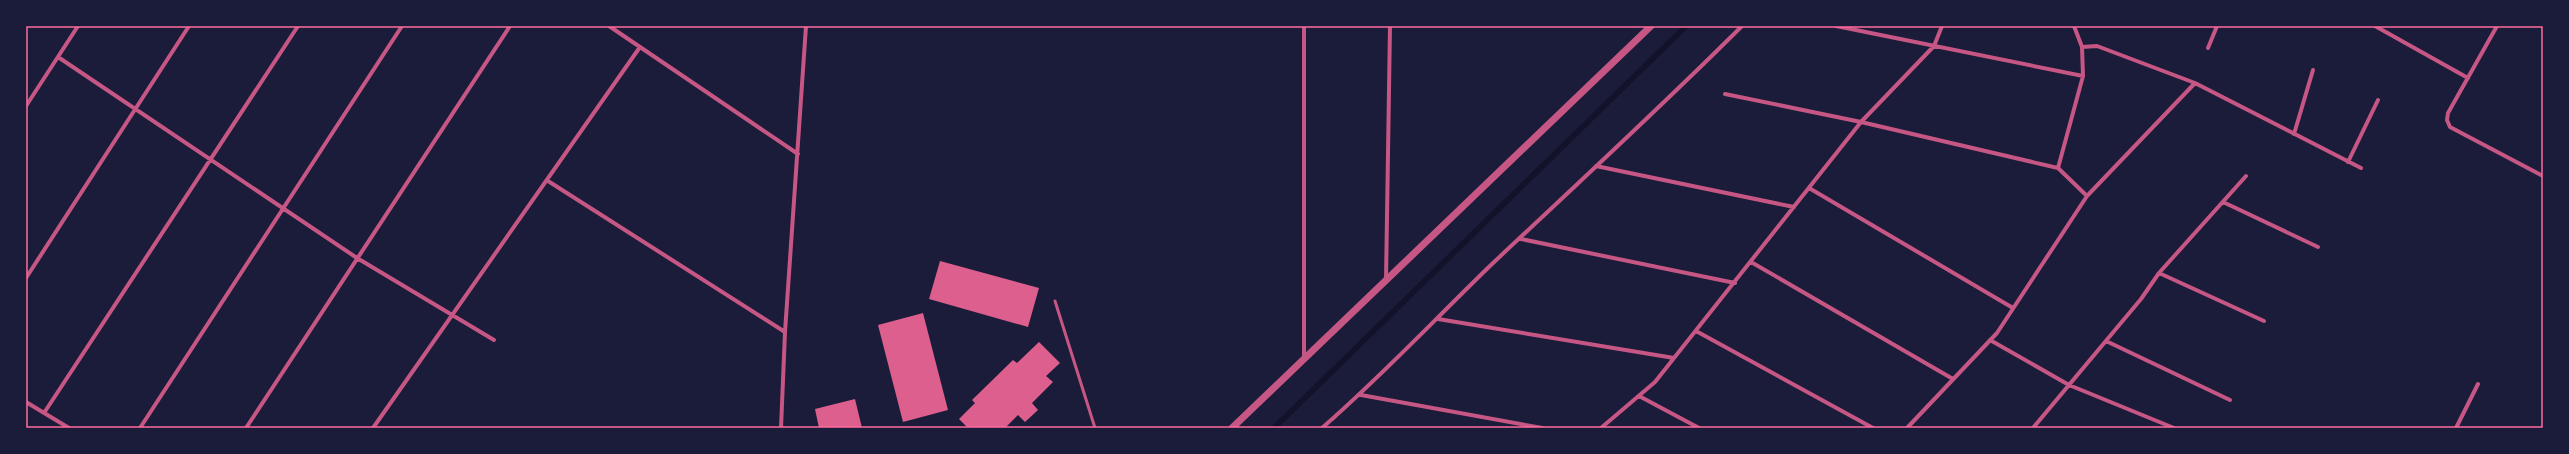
<svg xmlns="http://www.w3.org/2000/svg" width="2569" height="454" font-family="'Space Grotesk',sans-serif">
<rect width="100%" height="100%" fill="#1b1b3a"/>
<g fill="none" stroke-linecap="round" stroke-linejoin="round">
<path stroke="#12122b" stroke-width="5.5" d="M 1274,428 L 1686,26"/>
</g>
<path fill="#dd5f8e" d="M 940,261 L 1039,288 L 1028,327 L 929,299 Z
M 923,313 L 948,410 L 903,422 L 878,325 Z
M 1039,342 L 1060,363 L 1046,376 L 1053,382 L 1032,403 L 1038,410 L 1025,422 L 1018,415 L 1005,428 L 968,428 L 959,419 L 975,403 L 972,400 L 1013,360 L 1017,363 Z
M 855,399 L 862,428 L 819,428 L 815,409 Z"/>
<g fill="none" stroke-linecap="round" stroke-linejoin="round">
<path stroke="#c65784" stroke-width="3" d="M 1055,301 L 1095,428"/>
<path stroke="#c65784" stroke-width="4" d="M 609,26 L 798,154
M 2074,26 L 2082,47
M 2375,26 L 2468,78
M 2497,26 L 2448,113 L 2447,120 L 2450,127 L 2543,176
M 2208,48 L 2217,26
M 58,57 L 357,258 L 494,340
M 2083,76 L 2082,47 L 2097,46 L 2195,83 L 2361,168
M 1725,94 L 1861,122 L 2058,168 L 2083,76 L 1836,26
M 26,106 L 78,26
M 2294,134 L 2313,70
M 2348,162 L 2378,100
M 1596,166 L 1794,207
M 2058,168 L 2087,196
M 548,181 L 785,332
M 1809,188 L 2013,308
M 2223,202 L 2318,247
M 1521,239 L 1735,283
M 1751,262 L 1953,379
M 2159,273 L 2264,321
M 26,278 L 189,26
M 1386,280 L 1390,26
M 1438,319 L 1674,358
M 1696,331 L 1873,428
M 1990,340 L 2069,385 L 2174,428
M 2106,341 L 2230,400
M 1304,360 L 1304,26
M 1361,395 L 1542,428
M 1639,396 L 1699,428
M 26,402 L 69,428
M 44,413 L 298,26
M 140,428 L 402,26
M 246,428 L 510,26
M 373,428 L 640,47
M 781,428 L 785,332 L 806,26
M 1322,428 C 1382,376 1435,319 1492,264 C 1576,185 1661,107 1742,26
M 1601,428 L 1655,382 L 1861,122 L 1934,46 L 1942,26
M 1907,428 L 1997,333 L 2087,196 L 2195,83
M 2033,428 L 2141,299 L 2159,273 L 2246,176
M 2456,428 L 2478,384"/>
<path stroke="#c65784" stroke-width="7" d="M 1232,428 L 1651,26"/>
</g>
<rect width="2569" height="454" fill="none" stroke="#1b1b3a" stroke-width="54"/>
<rect x="27" y="27" width="2515" height="400" fill="none" stroke="#ff6b9d" stroke-width="1.5"/>
</svg>
